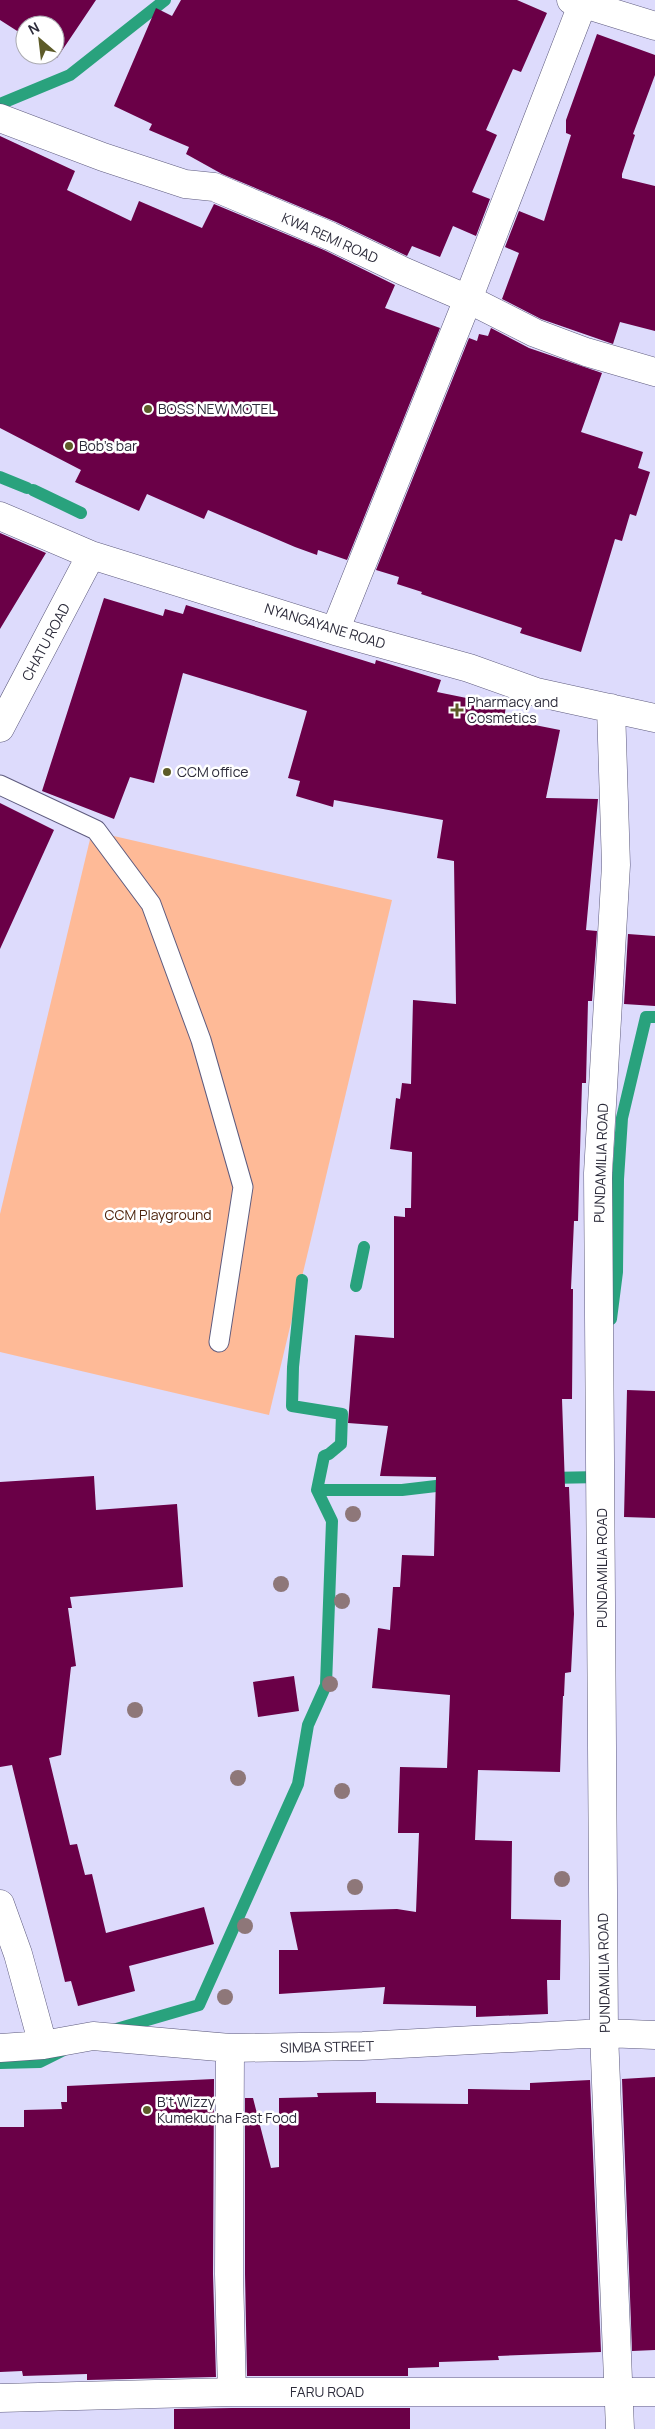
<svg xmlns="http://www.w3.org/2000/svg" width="655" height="2429" font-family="Manrope,sans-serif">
<rect width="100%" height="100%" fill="#dddbfc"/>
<path fill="#feba97" d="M 92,831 L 392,900 L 269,1415 L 0,1352 L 0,1214 Z"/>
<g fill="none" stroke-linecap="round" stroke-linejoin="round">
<path stroke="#29a27d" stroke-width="12" d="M 0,104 L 70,75 L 165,0
M 0,477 L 27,488
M 33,490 L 81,513
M 302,1280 L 293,1367 L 292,1406 L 342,1414 L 341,1444 L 329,1454 L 324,1456 L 317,1490 L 402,1490 L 453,1484
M 356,1286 L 364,1247
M 611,1319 L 617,1272 L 618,1179 L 622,1118 L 646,1017 L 655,1017
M 547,1478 L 602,1477
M 113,2030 L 199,2005 L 298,1784 L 308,1725 L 326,1685 L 332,1521 L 317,1490
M 0,2063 L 40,2062 L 62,2051"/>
</g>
<path fill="#6a0047" d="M 0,0 L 96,0 L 57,58 L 53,55 L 55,55 L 55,25 L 25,25 L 25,36 L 0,20 Z
M 181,0 L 517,0 L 547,13 L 521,72 L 513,69 L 486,130 L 497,135 L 472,192 L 490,199 L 476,236 L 453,226 L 440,257 L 412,246 L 407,256 L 336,222 L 222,174 L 186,154 L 189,147 L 149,130 L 152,124 L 114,106 L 156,8 L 172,16 Z
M 597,34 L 655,55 L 655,75 L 633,134 L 635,135 L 622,174 L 622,178 L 655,186 L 655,331 L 620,322 L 613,344 L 541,319 L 502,299 L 519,253 L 505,247 L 519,211 L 544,221 L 571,135 L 566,133 L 566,120 Z
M 0,136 L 75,171 L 67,190 L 131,221 L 139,201 L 202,228 L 214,204 L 324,250 L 395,285 L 385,308 L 440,328 L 347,560 L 318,550 L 317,555 L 295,547 L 208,510 L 204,519 L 147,494 L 139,511 L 75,482 L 81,470 L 0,428 Z
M 491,328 L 529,348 L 602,373 L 581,432 L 643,452 L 638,468 L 650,472 L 636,516 L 630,514 L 622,541 L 615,539 L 581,652 L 520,633 L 522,628 L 421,594 L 422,592 L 397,584 L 399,577 L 376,570 L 469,338 L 477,341 L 479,334 L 488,336 Z
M 0,533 L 46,553 L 0,629 Z
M 104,598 L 163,616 L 165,609 L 183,614 L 186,605 L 375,664 L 376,660 L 441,680 L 437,692 L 506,706 L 504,719 L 560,730 L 546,798 L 598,799 L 586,930 L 597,931 L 592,1001 L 588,1001 L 586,1083 L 582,1083 L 578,1221 L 574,1221 L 571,1289 L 573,1289 L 572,1399 L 562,1399 L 565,1487 L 569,1487 L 574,1614 L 571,1672 L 565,1673 L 564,1696 L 563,1696 L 560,1772 L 478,1770 L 475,1840 L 512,1841 L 511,1919 L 561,1920 L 560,1980 L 547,1980 L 548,2014 L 476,2017 L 476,2006 L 383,2004 L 385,1987 L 279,1994 L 279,1950 L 298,1950 L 290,1912 L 397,1909 L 416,1912 L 419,1833 L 398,1833 L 400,1767 L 447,1768 L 450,1695 L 372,1688 L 378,1628 L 390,1630 L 393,1587 L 400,1587 L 402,1555 L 434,1556 L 436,1477 L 380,1476 L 388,1426 L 348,1423 L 355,1335 L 394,1338 L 394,1216 L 405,1217 L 405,1208 L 411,1208 L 412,1152 L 390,1149 L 396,1098 L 400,1099 L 402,1083 L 411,1084 L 413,1000 L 456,1004 L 454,861 L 437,858 L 443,820 L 334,800 L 333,807 L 296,796 L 300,781 L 288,778 L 307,711 L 183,673 L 154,783 L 130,777 L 114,819 L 42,791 Z
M 0,803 L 54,830 L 0,949 Z
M 628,934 L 655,936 L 655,1006 L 624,1004 Z
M 627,1390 L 655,1391 L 655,1518 L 624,1517 Z
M 94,1476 L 96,1510 L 177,1504 L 183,1587 L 70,1597 L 72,1608 L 68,1608 L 76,1666 L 71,1667 L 61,1755 L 49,1758 L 70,1845 L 77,1844 L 85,1875 L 92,1874 L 106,1933 L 204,1907 L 214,1944 L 129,1966 L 135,1991 L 78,2006 L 71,1981 L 65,1982 L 12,1765 L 0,1767 L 0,1482 Z
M 294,1676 L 299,1711 L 258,1717 L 253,1682 Z
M 655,2077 L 655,2350 L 632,2351 L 622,2079 Z
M 214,2079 L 213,2274 L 216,2377 L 87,2380 L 87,2374 L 23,2376 L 22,2371 L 0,2372 L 0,2127 L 24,2127 L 24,2110 L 62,2109 L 61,2102 L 67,2102 L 67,2086 Z
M 590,2080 L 601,2352 L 498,2356 L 499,2360 L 439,2362 L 439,2367 L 408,2368 L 408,2376 L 247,2376 L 245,2274 L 245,2098 L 253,2098 L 271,2168 L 279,2167 L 279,2098 L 318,2097 L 317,2093 L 376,2092 L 376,2103 L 468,2104 L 468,2089 L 530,2090 L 530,2083 Z
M 232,2408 L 410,2408 L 410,2429 L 174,2429 L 174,2409 Z"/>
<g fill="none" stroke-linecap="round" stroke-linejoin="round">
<g stroke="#5e5b7e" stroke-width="21">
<path id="lane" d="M 0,785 L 96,830 L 151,904 L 201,1040 L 243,1187 L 219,1342"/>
</g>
<g stroke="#5e5b7e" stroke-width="29">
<path id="street" d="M 571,0 L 655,26
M 0,118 L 103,157 L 185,184 L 214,187 L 330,236 L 403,271 L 468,299 L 535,333 L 586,352 L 655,372
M 0,516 L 91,555 L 335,631 L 469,668 L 536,692 L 655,718
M 335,631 L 468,299 L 584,0
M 611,708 L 616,865 L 598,1173 L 604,2033 L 620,2429
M 0,728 L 91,555
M 0,1904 L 18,1954 L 43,2045
M 0,2048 L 43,2045 L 93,2036 L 230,2048 L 363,2046 L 604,2033 L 655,2035
M 230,2048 L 229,2274 L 232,2392
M 0,2398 L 232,2392 L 655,2392"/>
</g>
<use href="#lane" stroke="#fff" stroke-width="19"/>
<use href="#street" stroke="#fff" stroke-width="28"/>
</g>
<g fill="#8e7779">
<circle cx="353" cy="1514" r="8"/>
<circle cx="281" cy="1584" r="8"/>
<circle cx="342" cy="1601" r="8"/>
<circle cx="330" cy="1684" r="8"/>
<circle cx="135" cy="1710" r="8"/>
<circle cx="238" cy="1778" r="8"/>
<circle cx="342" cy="1791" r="8"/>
<circle cx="562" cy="1879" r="8"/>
<circle cx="355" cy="1887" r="8"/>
<circle cx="245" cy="1926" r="8"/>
<circle cx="225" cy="1997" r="8"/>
</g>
<g fill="#5d5b28" stroke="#fff" stroke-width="2">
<circle cx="148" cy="409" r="5"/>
<circle cx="69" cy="446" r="5"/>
<path d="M454.5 702.5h5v5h5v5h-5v5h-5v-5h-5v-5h5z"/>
<circle cx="167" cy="772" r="5"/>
<circle cx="147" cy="2110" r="5"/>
</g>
<g text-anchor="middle" stroke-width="5" stroke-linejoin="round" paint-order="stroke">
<g font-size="14" fill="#2d2c3b" stroke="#fff">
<text transform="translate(330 238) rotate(24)" y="5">KWA REMI ROAD</text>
<text transform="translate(325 626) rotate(17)" y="5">NYANGAYANE ROAD</text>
<text transform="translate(46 642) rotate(-62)" y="5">CHATU ROAD</text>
<text transform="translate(601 1163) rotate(-88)" y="5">PUNDAMILIA ROAD</text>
<text transform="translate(602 1568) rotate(-90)" y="5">PUNDAMILIA ROAD</text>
<text transform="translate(604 1973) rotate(-91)" y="5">PUNDAMILIA ROAD</text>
<text transform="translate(327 2047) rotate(-1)" y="5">SIMBA STREET</text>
<text x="327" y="2397">FARU ROAD</text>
</g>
<g font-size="14" fill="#2d2c3b" stroke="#fff" text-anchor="start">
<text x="158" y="414">BOSS NEW MOTEL</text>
<text x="79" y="451">Bob's bar</text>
<text x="467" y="707">Pharmacy and<tspan x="467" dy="16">Cosmetics</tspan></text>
<text x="177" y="777">CCM office</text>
<text x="157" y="2107">B't Wizzy<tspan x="157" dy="16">Kumekucha Fast Food</tspan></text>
</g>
<g font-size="14" fill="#4e250e" stroke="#fff">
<text x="158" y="1220">CCM Playground</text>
</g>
</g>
<g transform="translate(40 40) rotate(332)"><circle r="24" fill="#ffffff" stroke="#ababb1"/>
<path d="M0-4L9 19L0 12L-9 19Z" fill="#5d5b28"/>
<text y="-8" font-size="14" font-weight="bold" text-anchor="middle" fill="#2d2c3b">N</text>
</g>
</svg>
